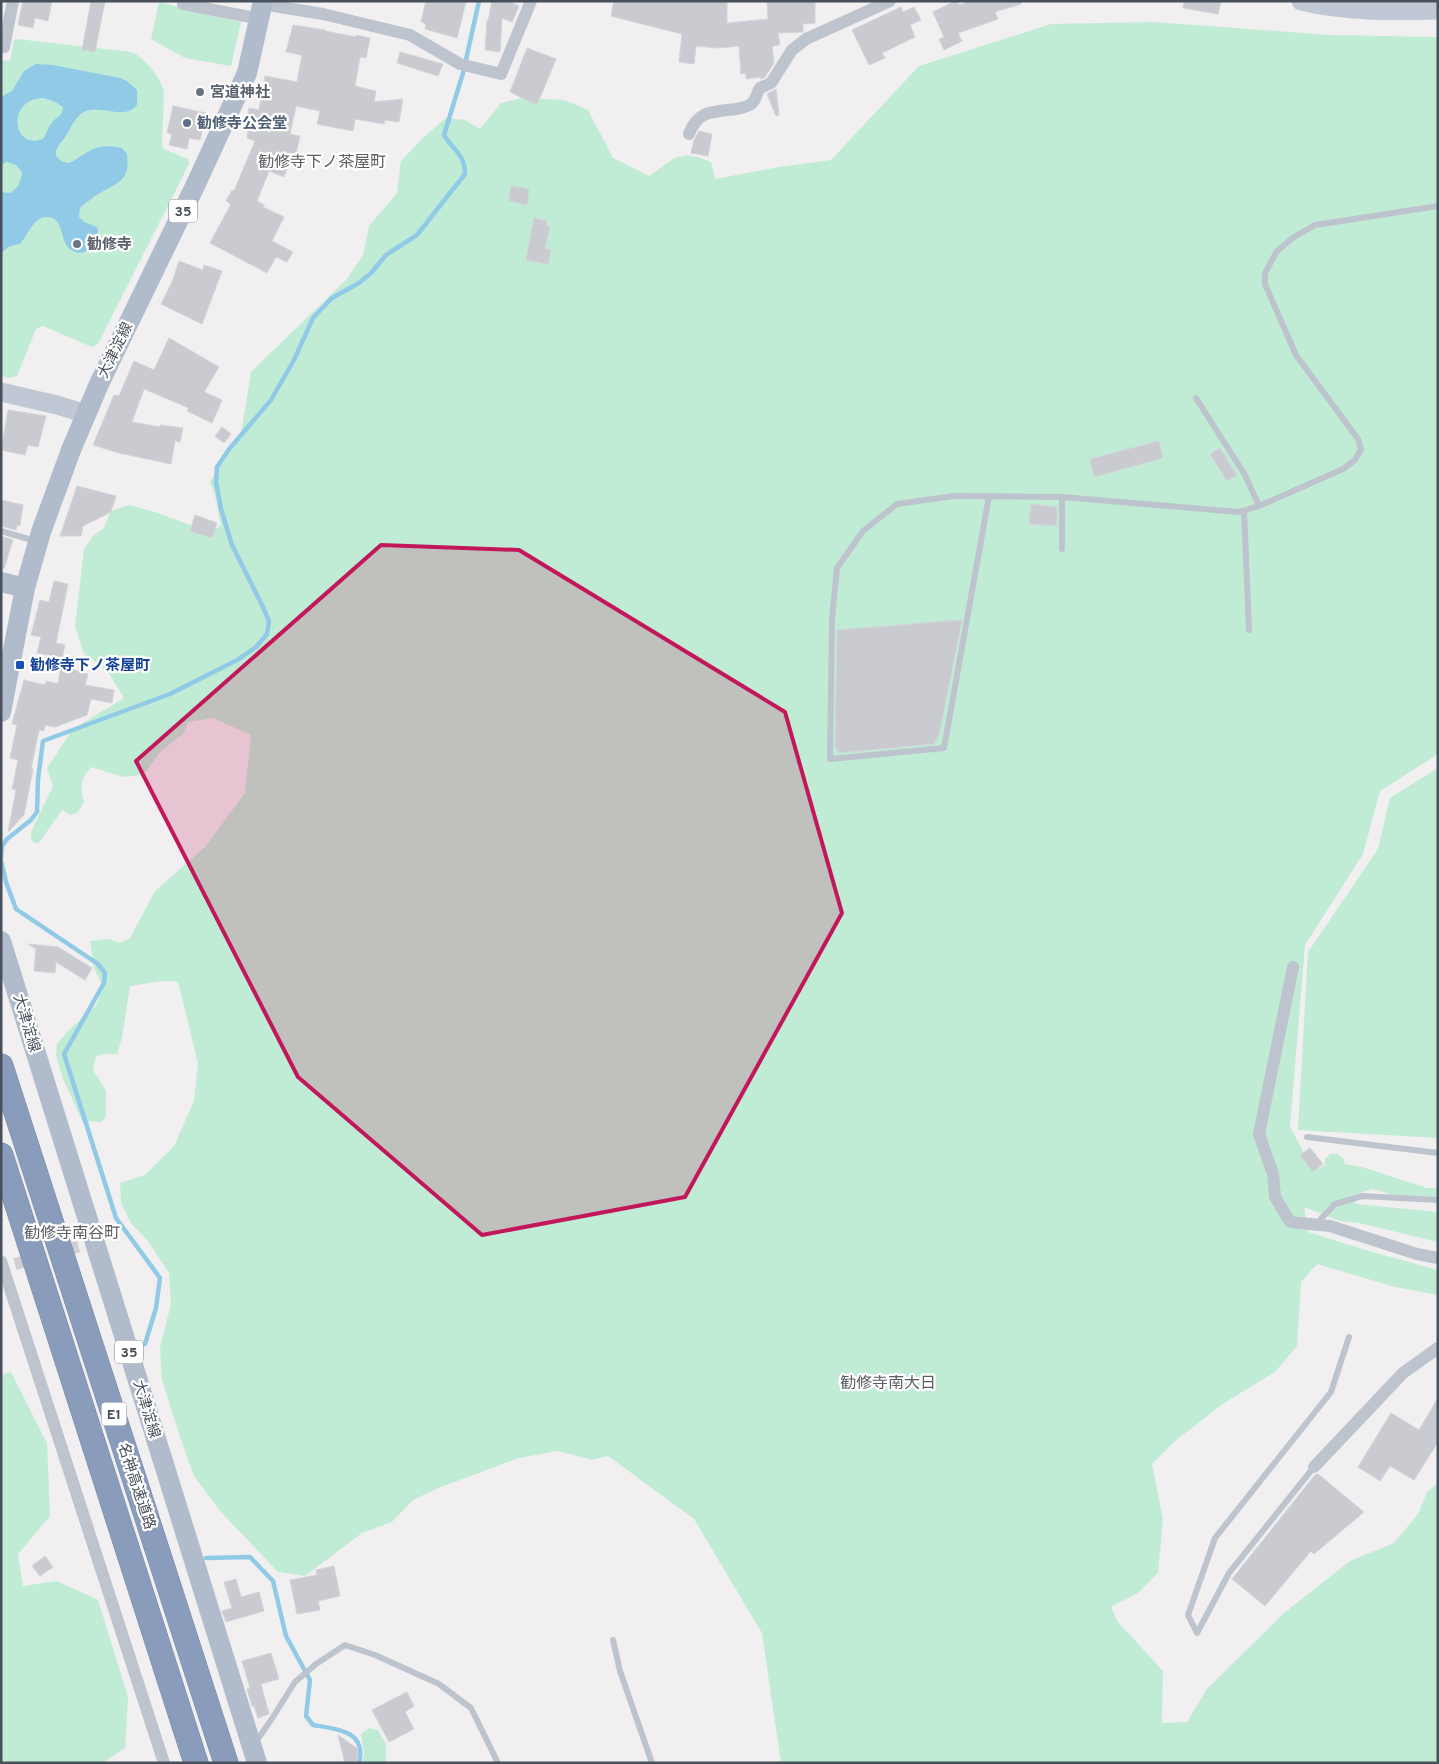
<svg xmlns="http://www.w3.org/2000/svg" width="1439" height="1764" font-family="Overpass,'Noto Sans JP',sans-serif">
<rect width="100%" height="100%" fill="#f1efef"/>
<path fill="#c0ecd6" d="M 159,2 L 241,22 L 231,66 L 185,58 L 151,39 Z
M 1153,22 L 1330,35 L 1438,37 L 1438,754 L 1380,791 L 1363,854 L 1305,945 L 1290,1127 L 1311,1166 L 1317,1170 L 1325,1165 L 1325,1159 L 1330,1154 L 1337,1154 L 1343,1158 L 1345,1164 L 1362,1167 L 1427,1188 L 1438,1188 L 1438,1197 L 1398,1196 L 1372,1189 L 1351,1196 L 1356,1204 L 1438,1212 L 1438,1242 L 1359,1223 L 1340,1221 L 1304,1207 L 1308,1232 L 1369,1251 L 1438,1270 L 1438,1295 L 1395,1287 L 1317,1264 L 1301,1282 L 1297,1346 L 1275,1372 L 1224,1403 L 1175,1441 L 1152,1464 L 1163,1520 L 1158,1573 L 1138,1593 L 1111,1607 L 1118,1622 L 1163,1671 L 1162,1723 L 1187,1722 L 1207,1689 L 1284,1613 L 1350,1561 L 1394,1543 L 1418,1514 L 1427,1492 L 1438,1483 L 1438,1763 L 781,1763 L 762,1633 L 694,1519 L 608,1456 L 592,1460 L 558,1451 L 519,1458 L 438,1488 L 413,1500 L 392,1522 L 362,1533 L 305,1576 L 278,1572 L 220,1511 L 194,1476 L 180,1437 L 162,1380 L 160,1347 L 171,1304 L 169,1273 L 148,1241 L 131,1223 L 121,1203 L 120,1183 L 145,1175 L 174,1146 L 194,1101 L 198,1063 L 178,982 C 159,979 148,984 130,986 L 122,1038 L 117,1054 L 103,1054 L 96,1057 L 93,1070 L 106,1091 L 106,1116 L 101,1122 L 82,1121 L 62,1076 L 56,1055 L 57,1044 L 68,1031 L 96,1006 L 103,987 L 94,968 L 90,941 L 108,939 L 120,943 L 130,938 L 155,891 L 205,847 L 245,793 L 251,735 L 213,718 L 188,722 L 183,734 L 161,751 L 143,775 L 123,777 L 91,767 C 80,781 80,784 84,802 L 78,812 L 71,815 L 62,810 L 38,844 L 31,841 L 31,832 L 53,786 L 47,768 L 73,729 L 124,698 L 106,669 L 84,654 L 75,626 L 84,549 L 93,536 L 104,528 L 111,511 L 129,505 L 155,512 L 209,532 L 221,526 L 215,495 L 210,482 L 241,434 L 251,372 L 346,280 L 363,255 L 369,226 L 397,193 L 401,161 L 424,137 L 446,118 L 465,120 L 480,129 L 501,103 L 522,98 L 564,100 L 588,110 L 613,158 L 649,176 C 675,158 680,148 711,162 L 715,179 L 779,167 L 831,160 L 919,66 L 1051,24 Z
M 17,39 L 132,52 C 146,59 159,76 164,91 L 162,145 L 164,149 L 188,159 L 189,164 L 98,344 L 92,347 L 43,326 L 36,329 L 17,376 L 9,378 L 1,376 L 1,60 L 10,61 L 14,40 Z
M 1438,768 L 1438,1138 L 1298,1130 L 1308,952 L 1378,849 L 1390,798 Z
M 11,1372 L 47,1443 L 50,1516 L 18,1554 L 23,1586 L 57,1581 L 98,1600 L 128,1697 L 125,1748 L 103,1763 L 1,1763 L 1,1375 Z
M 369,1728 L 378,1730 L 386,1744 L 386,1763 L 362,1763 L 364,1754 L 361,1734 Z"/>
<path fill="#90cae7" fill-rule="evenodd" d="M 36,64 L 53,65 L 120,78 L 127,81 L 137,90 L 137,105 C 123,122 99,102 82,113 C 75,118 70,129 66,136 C 61,143 55,147 56,156 L 61,161 L 68,163 C 75,161 80,156 86,153 C 98,145 109,145 122,148 L 127,154 C 130,181 119,182 100,193 C 93,197 86,203 80,208 L 79,217 L 84,222 L 97,227 C 103,242 84,261 70,249 C 59,241 65,216 46,217 C 33,218 28,235 20,244 L 10,246 L 1,253 L 1,192 L 10,193 C 18,188 21,182 22,172 L 16,165 L 7,162 L 1,165 L 1,97 L 12,91 L 24,71 ZM 43,98 C 51,100 56,102 63,107 C 62,118 56,116 51,124 C 47,128 47,134 43,139 C 12,151 6,99 43,98 Z"/>
<g fill="none" stroke-linecap="round" stroke-linejoin="round">
<path stroke="#90cae7" stroke-width="4.5" d="M 1,858 L 2,846 L 7,839 L 31,820 L 37,812 L 38,779 L 43,741 L 170,694 L 239,659 L 256,647 L 267,634 L 269,621 L 262,605 L 232,545 L 221,509 L 216,482 L 217,467 L 230,448 L 271,400 L 294,360 L 313,318 L 332,298 L 359,283 L 371,273 L 386,255 L 417,235 L 465,174 C 465,154 453,150 444,135 L 463,73 L 479,1
M 1,860 L 6,882 L 16,909 L 98,964 L 105,973 L 104,983 L 64,1054 L 116,1218 L 160,1278 L 156,1308 L 145,1344
M 206,1558 L 250,1557 L 273,1581 L 286,1636 L 310,1680 L 306,1716 L 313,1725 C 336,1729 367,1730 359,1763"/>
</g>
<path fill="#c9cbd1" stroke="#d3d4da" d="M 23,1 L 52,1 L 48,21 L 35,18 L 33,28 L 18,25 Z
M 91,1 L 105,1 L 95,52 L 82,50 Z
M 426,1 L 466,1 L 457,38 L 425,29 L 426,24 L 421,22 Z
M 492,1 L 505,3 L 508,1 L 519,6 L 512,22 L 502,18 L 500,52 L 485,50 L 487,21 L 488,21 Z
M 614,1 L 727,1 L 727,23 L 768,19 L 767,1 L 815,1 L 815,23 L 803,24 L 803,32 L 778,33 L 780,45 L 772,46 L 774,63 L 765,77 L 761,79 L 760,77 L 746,79 L 746,73 L 741,74 L 739,46 L 718,48 L 696,46 L 694,64 L 679,62 L 682,34 L 611,16 Z
M 955,1 L 957,1 L 959,5 L 971,1 L 1021,1 L 1021,4 L 995,12 L 998,19 L 958,33 L 962,41 L 944,50 L 939,39 L 944,37 L 933,12 Z
M 1184,1 L 1221,1 L 1218,14 L 1183,8 Z
M 901,7 L 903,12 L 914,7 L 921,20 L 910,25 L 915,37 L 882,53 L 885,58 L 869,65 L 852,30 Z
M 293,25 L 325,30 L 325,31 L 356,37 L 356,35 L 370,38 L 366,58 L 360,57 L 355,86 L 376,91 L 374,102 L 403,99 L 399,122 L 385,120 L 384,124 L 355,119 L 353,131 L 317,124 L 320,111 L 296,106 L 290,134 L 300,136 L 296,154 L 293,153 L 284,177 L 269,171 L 257,201 L 264,205 L 263,207 L 284,217 L 272,241 L 293,252 L 287,262 L 276,257 L 267,273 L 210,243 L 231,204 L 226,201 L 232,190 L 234,191 L 255,141 L 247,138 L 249,125 L 246,124 L 249,108 L 259,110 L 265,76 L 297,82 L 302,55 L 286,52 Z
M 527,48 L 556,59 L 537,105 L 510,92 Z
M 400,52 L 443,64 L 438,76 L 397,63 Z
M 776,89 L 779,115 L 776,116 L 767,94 Z
M 173,106 L 206,113 L 200,140 L 189,138 L 187,149 L 169,145 L 172,134 L 167,133 Z
M 699,131 L 712,134 L 708,156 L 691,153 L 694,140 Z
M 511,186 L 529,189 L 527,205 L 509,201 Z
M 534,218 L 547,221 L 546,225 L 550,226 L 545,248 L 551,250 L 548,264 L 526,260 Z
M 179,261 L 203,270 L 204,265 L 222,271 L 202,324 L 161,304 L 172,282 Z
M 169,338 L 219,367 L 204,392 L 222,400 L 212,423 L 187,411 L 189,408 L 144,389 L 132,422 L 160,427 L 160,425 L 183,428 L 180,442 L 175,441 L 171,464 L 119,453 L 93,445 L 114,395 L 119,396 L 134,361 L 154,370 Z
M 8,410 L 46,416 L 38,447 L 28,445 L 25,455 L 1,450 Z
M 222,427 L 231,434 L 224,443 L 215,436 Z
M 1159,441 L 1163,458 L 1094,477 L 1090,459 Z
M 1220,448 L 1237,475 L 1227,481 L 1210,454 Z
M 77,486 L 116,496 L 111,512 L 83,526 L 81,536 L 60,536 Z
M 1,500 L 23,505 L 20,525 L 17,526 L 16,530 L 1,526 Z
M 1031,504 L 1057,507 L 1057,526 L 1029,524 Z
M 195,515 L 217,523 L 212,538 L 190,531 Z
M 1,536 L 13,540 L 4,569 L 1,568 Z
M 54,581 L 68,584 L 56,643 L 65,645 L 62,658 L 37,653 L 41,637 L 31,635 L 40,600 L 49,602 Z
M 962,620 L 939,735 L 934,744 L 839,753 L 835,746 L 837,630 Z
M 61,666 L 88,674 L 85,685 L 114,690 L 112,703 L 91,699 L 87,715 L 55,727 L 45,725 L 44,731 L 39,730 L 31,769 L 33,769 L 24,815 L 8,832 L 16,790 L 12,789 L 18,760 L 10,758 L 17,725 L 12,724 L 24,680 L 45,685 L 46,681 L 58,684 Z
M 28,944 L 58,947 L 92,968 L 85,980 L 56,962 L 55,973 L 34,971 L 36,949 Z
M 1310,1148 L 1323,1164 L 1313,1172 L 1300,1155 Z
M 1438,1398 L 1438,1442 L 1414,1480 L 1390,1466 L 1380,1481 L 1358,1467 L 1391,1413 L 1419,1430 Z
M 1318,1474 L 1364,1512 L 1314,1554 L 1311,1551 L 1265,1606 L 1232,1579 L 1315,1475 Z
M 45,1556 L 53,1567 L 40,1576 L 32,1566 Z
M 334,1566 L 340,1596 L 318,1601 L 320,1610 L 297,1614 L 290,1580 L 317,1575 L 316,1570 Z
M 236,1579 L 241,1597 L 259,1592 L 264,1611 L 226,1622 L 222,1611 L 232,1608 L 224,1582 Z
M 271,1653 L 279,1679 L 261,1684 L 269,1714 L 258,1718 L 254,1706 L 252,1706 L 247,1689 L 250,1688 L 242,1661 Z
M 407,1692 L 414,1706 L 405,1712 L 414,1729 L 389,1742 L 372,1710 Z
M 338,1735 L 358,1749 L 357,1763 L 345,1763 Z"/>
<g fill="none" stroke-linecap="round" stroke-linejoin="round">
<path stroke="#cfcfd1" stroke-width="12" stroke-dasharray="12 6" stroke-linecap="butt" d="M 15,1264 L 84,1245"/>
<g stroke="#7587a6" stroke-width="25">
<path id="highway" d="M 1,1066 L 226,1763
M 1,1155 L 196,1763"/>
</g>
<path stroke="#bec4cd" stroke-width="6" d="M 1196,398 L 1245,475 L 1259,506
M 989,496 L 944,748 L 830,759 L 832,619 L 837,568 L 863,531 L 897,504 L 954,496 L 1062,497 L 1239,512 L 1259,506 L 1343,469 L 1355,460 L 1361,449 L 1358,439 L 1296,355 L 1265,284 L 1265,273 L 1277,251 L 1294,237 L 1315,225 L 1438,206
M 1062,497 L 1062,549
M 1244,511 L 1249,630
M 1,531 L 35,541
M 1307,1137 L 1438,1153
M 1317,1223 L 1335,1204 L 1362,1196 L 1438,1200
M 1314,1467 L 1229,1573 L 1197,1633 L 1188,1615 L 1215,1538 L 1331,1392 L 1349,1337
M 613,1640 L 620,1671 L 652,1763
M 255,1743 L 271,1720 L 295,1682 L 316,1664 L 345,1645 L 375,1655 L 439,1684 L 471,1708 L 498,1763"/>
<path stroke="#bec4cd" stroke-width="12" d="M 183,1 L 183,4 L 260,19
M 262,4 L 323,14 L 410,35 L 460,64 L 501,74 L 531,1
M 1,47 L 4,47 L 13,1
M 689,134 C 698,110 713,112 736,109 C 741,108 747,107 751,104 C 757,100 756,93 760,88 L 771,83 L 792,50 L 806,39 L 890,1
M 1293,967 L 1259,1134 L 1273,1174 L 1275,1197 L 1290,1222 L 1330,1226 L 1417,1254 L 1438,1258
M 1,1261 L 164,1763
M 1314,1467 L 1403,1373 L 1438,1348"/>
<path stroke="#c1c8d5" stroke-width="19" d="M 1301,1 C 1346,12 1392,11 1438,10
M 1,392 L 57,405 L 86,414"/>
<path stroke="#b0bbcc" stroke-width="20" d="M 1,582 L 25,588
M 1,712 L 25,588 L 41,532 L 71,450 L 99,384 L 196,184 L 247,73 L 263,1
M 1,941 L 257,1763"/>
<use href="#highway" stroke="#8a9cbb" stroke-width="24"/>
</g>
<path fill="#c2185b" fill-opacity="0.2" stroke="#c2185b" stroke-width="4" stroke-linejoin="round" d="M 381,545 L 519,550 L 785,712 L 842,913 L 685,1197 L 482,1235 L 298,1077 L 136,761 Z"/>
<g fill="#6b7280" stroke="#fff" stroke-width="2">
<circle cx="200" cy="92" r="5"/>
<circle cx="77" cy="244" r="5"/>
</g>
<circle fill="#5c6f8a" stroke="#fff" stroke-width="2" cx="187" cy="123" r="5"/>
<rect fill="#1a4fb4" stroke="#fff" stroke-width="2" x="15" y="660" width="10" height="10" rx="2.5"/>
<g text-anchor="middle" stroke-width="4.5" stroke-linejoin="round" paint-order="stroke">
<g fill="#fff" stroke="#7f848c" stroke-width="1">
<rect x="169" y="199.5" width="28" height="23" rx="4"/>
<rect x="115" y="1340.5" width="28" height="23" rx="4"/>
<rect x="101.5" y="1402.5" width="25" height="23" rx="4"/>
</g>
<g font-size="14" font-weight="bold" fill="#48505b">
<text x="183" y="216">35</text>
<text x="129" y="1357">35</text>
<text x="114" y="1419">E1</text>
</g>
<g font-size="15" font-weight="bold" fill="#5b616d" stroke="#fff" text-anchor="start">
<text x="210" y="97">宮道神社</text>
<text x="87" y="249">勧修寺</text>
</g>
<g font-size="15" font-weight="bold" fill="#4e5e75" stroke="#fff" text-anchor="start">
<text x="197" y="128">勧修寺公会堂</text>
</g>
<g font-size="15" fill="#48505b" stroke="#fff">
<text transform="translate(115 350) rotate(-64)" y="5">大津淀線</text>
<text transform="translate(27 1023) rotate(73)" y="5">大津淀線</text>
<text transform="translate(147 1409) rotate(73)" y="5">大津淀線</text>
<text transform="translate(137 1486) rotate(72)" y="5">名神高速道路</text>
</g>
<g font-size="15" font-weight="bold" fill="#164399" stroke="#fff" text-anchor="start">
<text x="30" y="670">勧修寺下ノ茶屋町</text>
</g>
<g font-size="16" fill="#5c5e63" stroke="#fff">
<text x="322" y="167">勧修寺下ノ茶屋町</text>
<text x="72" y="1238">勧修寺南谷町</text>
<text x="888" y="1388">勧修寺南大日</text>
</g>
</g>
<rect width="1439" height="1764" fill="none" stroke="#48505b" stroke-width="5"/>
</svg>
